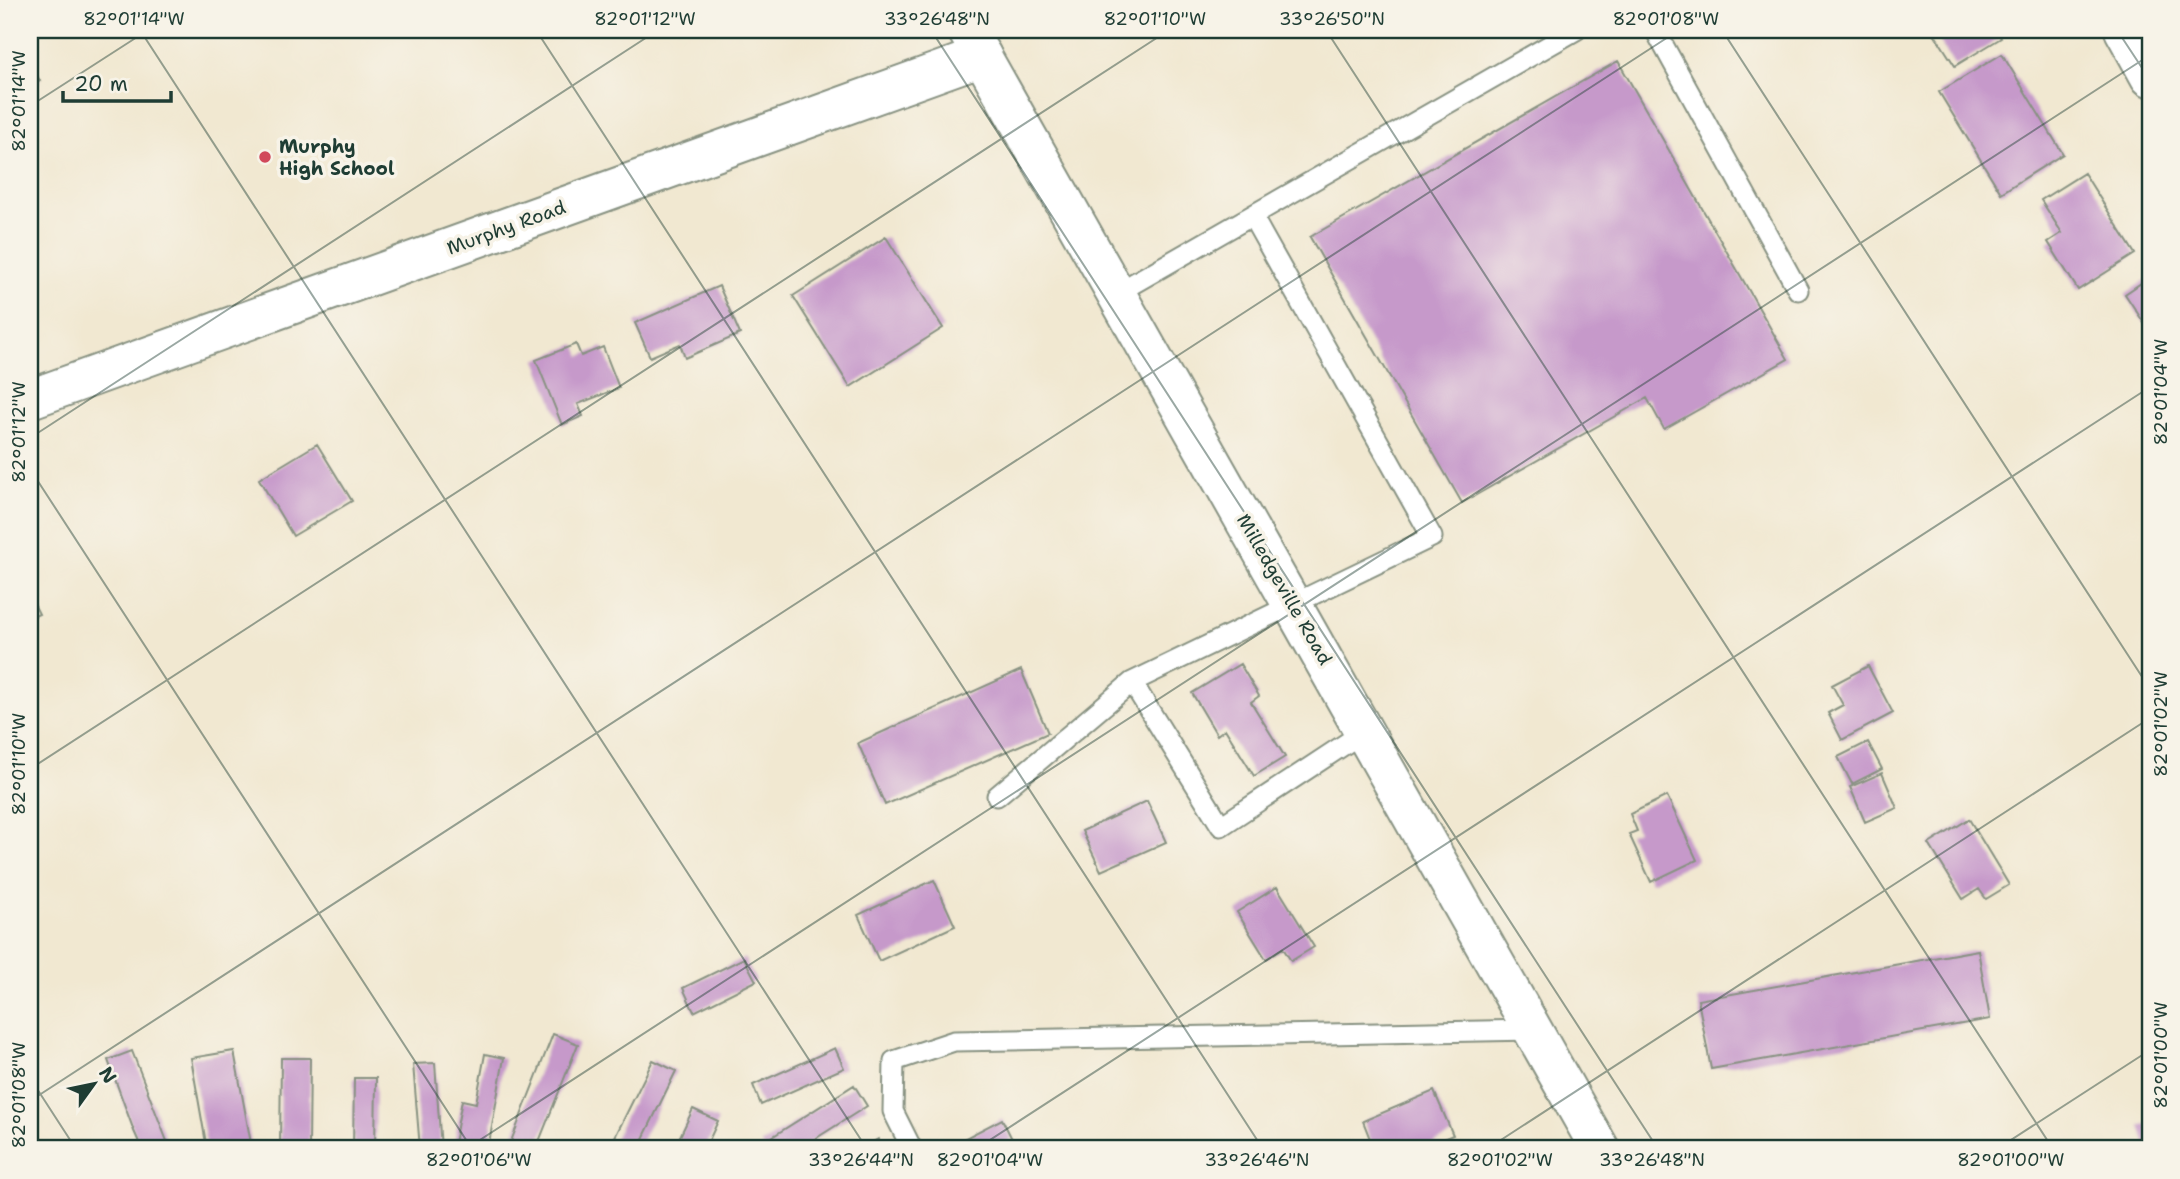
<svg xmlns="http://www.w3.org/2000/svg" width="2180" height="1179" font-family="'Shantell Sans',sans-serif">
<rect width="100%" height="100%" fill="#f7f3e8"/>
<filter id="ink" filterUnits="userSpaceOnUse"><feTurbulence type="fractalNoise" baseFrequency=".0143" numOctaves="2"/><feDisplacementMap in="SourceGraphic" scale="14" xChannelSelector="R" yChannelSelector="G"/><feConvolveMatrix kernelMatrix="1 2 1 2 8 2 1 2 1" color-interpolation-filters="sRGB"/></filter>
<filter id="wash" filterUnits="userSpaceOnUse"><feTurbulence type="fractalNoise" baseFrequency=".00686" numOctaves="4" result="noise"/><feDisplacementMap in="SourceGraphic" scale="28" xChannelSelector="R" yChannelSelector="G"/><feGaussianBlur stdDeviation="1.57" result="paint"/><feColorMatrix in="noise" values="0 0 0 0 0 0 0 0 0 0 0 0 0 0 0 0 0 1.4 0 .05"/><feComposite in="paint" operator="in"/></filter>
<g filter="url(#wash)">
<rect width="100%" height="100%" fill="#f1e8d1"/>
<g id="blocks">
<path fill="#c699ca" d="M 1932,30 L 1996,30 L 2001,38 L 1955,66 Z
M 2002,54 L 2063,154 L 2001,193 L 1939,92 Z
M 1618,61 L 1788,359 L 1664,429 L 1647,398 L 1462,503 L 1310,237 Z
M 30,64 L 40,81 L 30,88 Z
M 2084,173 L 2135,254 L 2078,290 L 2048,242 L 2062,233 L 2041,200 Z
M 886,237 L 943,328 L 850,387 L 793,296 Z
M 2150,277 L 2150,332 L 2125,294 Z
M 719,286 L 740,334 L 685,358 L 680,344 L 650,357 L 635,323 Z
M 576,344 L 581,356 L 603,347 L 619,388 L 578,404 L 583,416 L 562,425 L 536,360 Z
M 317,444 L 352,501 L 293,536 L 259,479 Z
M 30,596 L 39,614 L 30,618 Z
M 1240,664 L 1259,696 L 1251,702 L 1285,757 L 1254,776 L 1225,729 L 1217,735 L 1192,693 Z
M 1868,666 L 1893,713 L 1842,740 L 1828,713 L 1843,705 L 1832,685 Z
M 1021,670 L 1048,733 L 885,805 L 858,743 Z
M 1868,742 L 1882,769 L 1852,784 L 1838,757 Z
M 1882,773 L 1897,808 L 1865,822 L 1850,787 Z
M 1667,796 L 1697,860 L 1651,882 L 1629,834 L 1637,831 L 1630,814 Z
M 1147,801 L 1166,842 L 1101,871 L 1082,831 Z
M 1969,819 L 2009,885 L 1986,899 L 1979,889 L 1963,899 L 1929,844 Z
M 934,880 L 955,926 L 879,961 L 858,915 Z
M 1277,887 L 1314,947 L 1291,961 L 1283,948 L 1266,959 L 1237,912 Z
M 1978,950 L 1990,1019 L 1711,1069 L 1698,1000 Z
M 744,958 L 756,981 L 694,1012 L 683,988 Z
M 553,1034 L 578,1044 L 536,1149 L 508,1149 Z
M 835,1048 L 844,1068 L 761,1105 L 753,1085 Z
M 132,1051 L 170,1149 L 142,1149 L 134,1131 L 108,1060 Z
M 234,1051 L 252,1149 L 207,1149 L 191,1058 Z
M 485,1054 L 504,1058 L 488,1149 L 453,1149 L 462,1100 L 476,1103 Z
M 281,1058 L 310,1058 L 309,1148 L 280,1147 Z
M 653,1060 L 676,1071 L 638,1149 L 609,1149 Z
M 435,1063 L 441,1149 L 420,1149 L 413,1064 Z
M 354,1078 L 376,1078 L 375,1149 L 353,1149 Z
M 854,1085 L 867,1106 L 799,1149 L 765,1149 L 761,1144 Z
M 1434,1091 L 1453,1135 L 1418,1149 L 1374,1149 L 1363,1121 Z
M 693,1109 L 718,1121 L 705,1149 L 674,1149 Z
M 1002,1119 L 1012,1139 L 990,1149 L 954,1149 L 952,1145 Z
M 2150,1123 L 2150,1149 L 2147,1149 L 2140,1126 Z
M 878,1139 L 885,1149 L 861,1149 Z"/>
</g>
</g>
<g filter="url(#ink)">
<use href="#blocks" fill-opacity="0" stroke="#889282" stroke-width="2"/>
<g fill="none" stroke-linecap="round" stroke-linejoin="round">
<g stroke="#889282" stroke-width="23">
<path id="lane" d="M 1655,30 L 1798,290
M 1115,294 L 1576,30
M 1132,682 L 1221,826 L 1365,731
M 997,796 L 1132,682 L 1432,537 L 1252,216
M 912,1149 L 893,1111 L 894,1061 L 954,1041 L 1533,1030"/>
</g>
<g stroke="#889282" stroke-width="42">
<path id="street" d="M 2124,30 L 2150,77
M 30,399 L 982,56"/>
</g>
<g stroke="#889282" stroke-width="42">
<path id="secondary" d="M 967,30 L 1600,1149"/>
</g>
<use href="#lane" stroke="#fff" stroke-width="19"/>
<use href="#street" stroke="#fff" stroke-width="38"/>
<use href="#secondary" stroke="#fff" stroke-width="38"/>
</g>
</g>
<path fill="none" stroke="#1f3d34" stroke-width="2" stroke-opacity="0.45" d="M 140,30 L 867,1149M 536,30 L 1263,1149M 931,30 L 1658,1149M 1326,30 L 2053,1149M 1722,30 L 2150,689M 2117,30 L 2150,80M 30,106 L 148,30M 30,438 L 658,30M 30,469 L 472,1149M 30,769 L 1169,30M 30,1078 L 76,1149M 30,1101 L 1679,30M 466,1149 L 2150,55M 976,1149 L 2150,387M 1487,1149 L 2150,718M 1997,1149 L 2150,1050"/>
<circle fill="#d1495b" stroke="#f7f3e8" stroke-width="2.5" cx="265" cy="157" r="7"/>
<g text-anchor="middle" stroke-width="7" stroke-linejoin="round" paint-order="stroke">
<g font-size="19" font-weight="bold" fill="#1f3d34" stroke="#f7f3e8" text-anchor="start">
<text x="279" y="153">Murphy<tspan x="279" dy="22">High School</tspan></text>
</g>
<g font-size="19" fill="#1f3d34" stroke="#f7f3e8">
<text transform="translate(506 227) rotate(-20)" y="7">Murphy Road</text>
<text transform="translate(1285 589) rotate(60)" y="7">Milledgeville Road</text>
</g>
</g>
<rect width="2180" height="1179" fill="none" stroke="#f7f3e8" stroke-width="77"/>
<g transform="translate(94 1084) rotate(57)" stroke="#f7f3e8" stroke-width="5" paint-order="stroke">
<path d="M0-5L12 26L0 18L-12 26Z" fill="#1f3d34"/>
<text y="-10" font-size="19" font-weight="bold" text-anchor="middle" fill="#1f3d34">N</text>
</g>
<path d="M63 91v10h108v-10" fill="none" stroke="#1f3d34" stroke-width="3.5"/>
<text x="74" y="91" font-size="21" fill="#1f3d34" stroke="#f7f3e8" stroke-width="5" paint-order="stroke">20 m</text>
<rect x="38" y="38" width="2104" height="1102" fill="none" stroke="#1f3d34" stroke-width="2.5"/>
<g font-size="18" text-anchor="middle" fill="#1f3d34">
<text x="134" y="25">82°01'14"W</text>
<text x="645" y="25">82°01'12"W</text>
<text x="937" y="25">33°26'48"N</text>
<text x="1155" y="25">82°01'10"W</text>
<text x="1332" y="25">33°26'50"N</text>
<text x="1666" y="25">82°01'08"W</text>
<text transform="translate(19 101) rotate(-90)" y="6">82°01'14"W</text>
<text transform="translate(2161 392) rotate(-90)" y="6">82°01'04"W</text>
<text transform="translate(19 432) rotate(-90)" y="6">82°01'12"W</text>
<text transform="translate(2161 724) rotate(-90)" y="6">82°01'02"W</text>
<text transform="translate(19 764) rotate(-90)" y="6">82°01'10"W</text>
<text transform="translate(2161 1055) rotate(-90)" y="6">82°01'00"W</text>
<text transform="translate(19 1095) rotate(-90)" y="6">82°01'08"W</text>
<text x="479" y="1166">82°01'06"W</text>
<text x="861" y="1166">33°26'44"N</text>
<text x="990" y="1166">82°01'04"W</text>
<text x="1257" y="1166">33°26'46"N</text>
<text x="1500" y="1166">82°01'02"W</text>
<text x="1652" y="1166">33°26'48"N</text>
<text x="2011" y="1166">82°01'00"W</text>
</g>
</svg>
